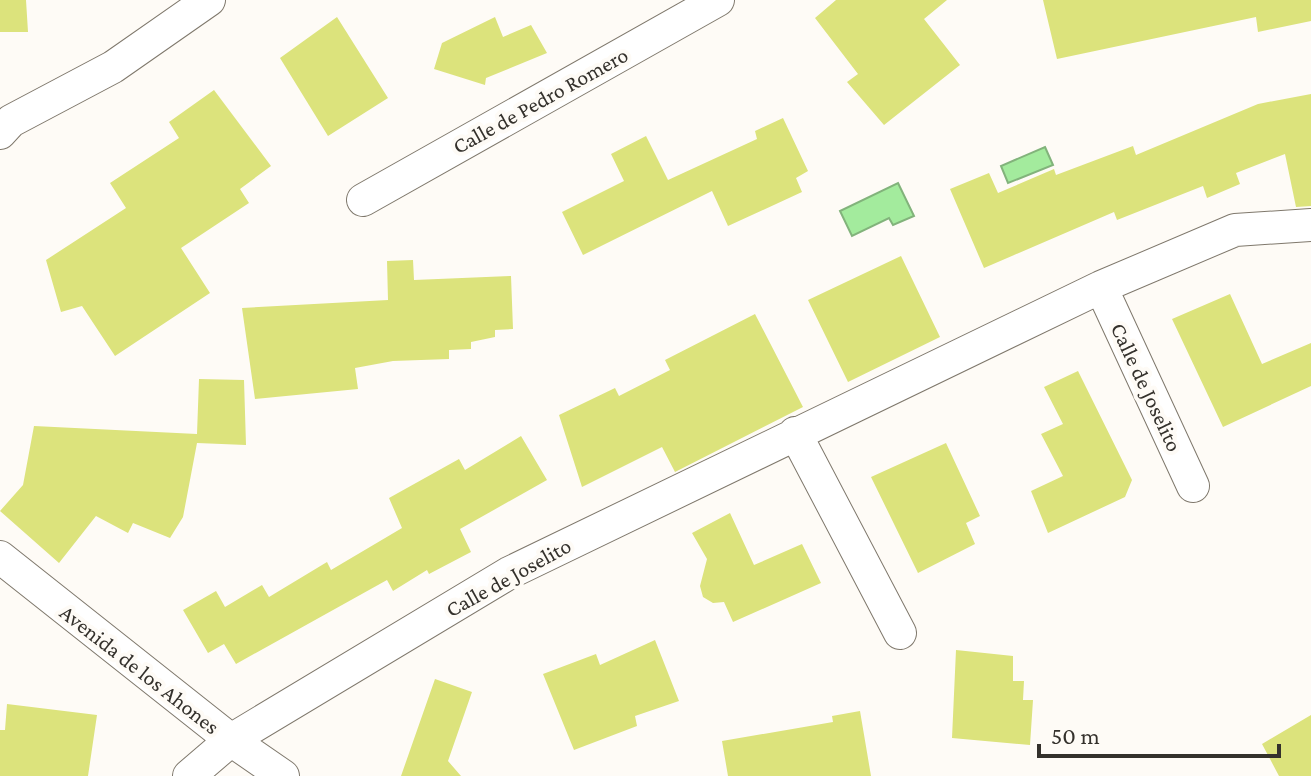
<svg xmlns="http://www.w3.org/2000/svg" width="1311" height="776" font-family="'Crimson Pro',serif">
<rect width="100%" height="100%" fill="#fefbf6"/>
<path fill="#a3eb9d" stroke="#82b37b" stroke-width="2" d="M 1045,147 L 1053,165 L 1008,183 L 1001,166 Z
M 898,183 L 914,216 L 893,225 L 889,218 L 852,236 L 840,211 Z"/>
<path fill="#dce37c" d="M 0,0 L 26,0 L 28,32 L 0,32 Z
M 836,0 L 947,0 L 924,19 L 960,65 L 884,125 L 847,82 L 858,74 L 815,18 Z
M 1043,0 L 1311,0 L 1311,21 L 1258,32 L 1256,17 L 1057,59 Z
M 337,17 L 388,98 L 328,136 L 280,58 Z
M 495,17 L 503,37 L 531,25 L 547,53 L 486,78 L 485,85 L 434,69 L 442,43 Z
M 214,90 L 271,166 L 240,189 L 249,203 L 181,248 L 210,293 L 115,356 L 82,306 L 61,312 L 46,260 L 126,208 L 110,183 L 179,138 L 169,122 Z
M 1311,94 L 1311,206 L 1296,207 L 1285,154 L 1236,173 L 1240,184 L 1207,198 L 1203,186 L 1117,220 L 1114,212 L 984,268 L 950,189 L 989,173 L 998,193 L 1054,169 L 1056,175 L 1133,146 L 1136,155 L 1258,104 Z
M 783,118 L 808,171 L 796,178 L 802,192 L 728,226 L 712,191 L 583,255 L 562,212 L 624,181 L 611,154 L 646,136 L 668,180 L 757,139 L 755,131 Z
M 901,256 L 940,337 L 848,382 L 808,300 Z
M 413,260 L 414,280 L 511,276 L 513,329 L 495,330 L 495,337 L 471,342 L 471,349 L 449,350 L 449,359 L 393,361 L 355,368 L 358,389 L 255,399 L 242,308 L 388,300 L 387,261 Z
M 1230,294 L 1262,364 L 1311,343 L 1311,386 L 1223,427 L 1172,319 Z
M 755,314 L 803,407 L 675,472 L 662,447 L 582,487 L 559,415 L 615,388 L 619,396 L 670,370 L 665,360 Z
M 1078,371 L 1132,480 L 1125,497 L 1048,533 L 1031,491 L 1063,476 L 1041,434 L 1063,424 L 1044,387 Z
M 199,379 L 244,380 L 246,445 L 197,443 L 183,517 L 170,538 L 133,523 L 128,533 L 96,516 L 59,563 L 0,511 L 23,485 L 34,426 L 197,434 Z
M 521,436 L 547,480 L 460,529 L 471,552 L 429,574 L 427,570 L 393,591 L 387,580 L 236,664 L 224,644 L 208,653 L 183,610 L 216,591 L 225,607 L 262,585 L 269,597 L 327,562 L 331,570 L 402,528 L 389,498 L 459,459 L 465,470 Z
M 946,443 L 980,516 L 966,523 L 975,544 L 918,573 L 871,477 Z
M 730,513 L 754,565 L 802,544 L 821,583 L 733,622 L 724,602 L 713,603 L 703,597 L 700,586 L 707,559 L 692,533 Z
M 655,640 L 679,701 L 635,716 L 637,726 L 574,750 L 543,674 L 596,654 L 600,665 Z
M 956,650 L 1013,656 L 1013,681 L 1024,681 L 1023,700 L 1033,700 L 1030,745 L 952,738 Z
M 435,679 L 472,692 L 448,761 L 461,776 L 401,776 Z
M 7,704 L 97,715 L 88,776 L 0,776 L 0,730 L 5,730 Z
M 860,711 L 871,776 L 728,776 L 722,741 L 833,722 L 832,716 Z
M 1311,715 L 1311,776 L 1279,776 L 1262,744 Z"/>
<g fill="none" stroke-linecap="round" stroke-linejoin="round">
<g stroke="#7f786c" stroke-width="34">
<path id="minor" d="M 0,133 L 11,121 L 113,67 L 209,0
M 363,200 L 718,0
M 1101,287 L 1193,486
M 795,433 L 900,633
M 0,557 L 231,740 L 283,776
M 189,776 L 231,740 L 509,573 L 1101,287 L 1235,230 L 1311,225"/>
</g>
<use href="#minor" stroke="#fff" stroke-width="32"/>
</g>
<g text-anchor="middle" stroke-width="8" stroke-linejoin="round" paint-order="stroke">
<g font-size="22" fill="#34312c" stroke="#fefbf6">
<text transform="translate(540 100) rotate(-29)" y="8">Calle de Pedro Romero</text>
<text transform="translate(1147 387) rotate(65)" y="8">Calle de Joselito</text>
<text transform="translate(508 577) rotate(-29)" y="8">Calle de Joselito</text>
<text transform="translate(140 669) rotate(38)" y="8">Avenida de los Ahones</text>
</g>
</g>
<path d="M1039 744v12h240v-12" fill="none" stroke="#34312c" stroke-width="4"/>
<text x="1051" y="744" font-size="24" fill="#34312c" stroke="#fefbf6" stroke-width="6" paint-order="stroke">50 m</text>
</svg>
